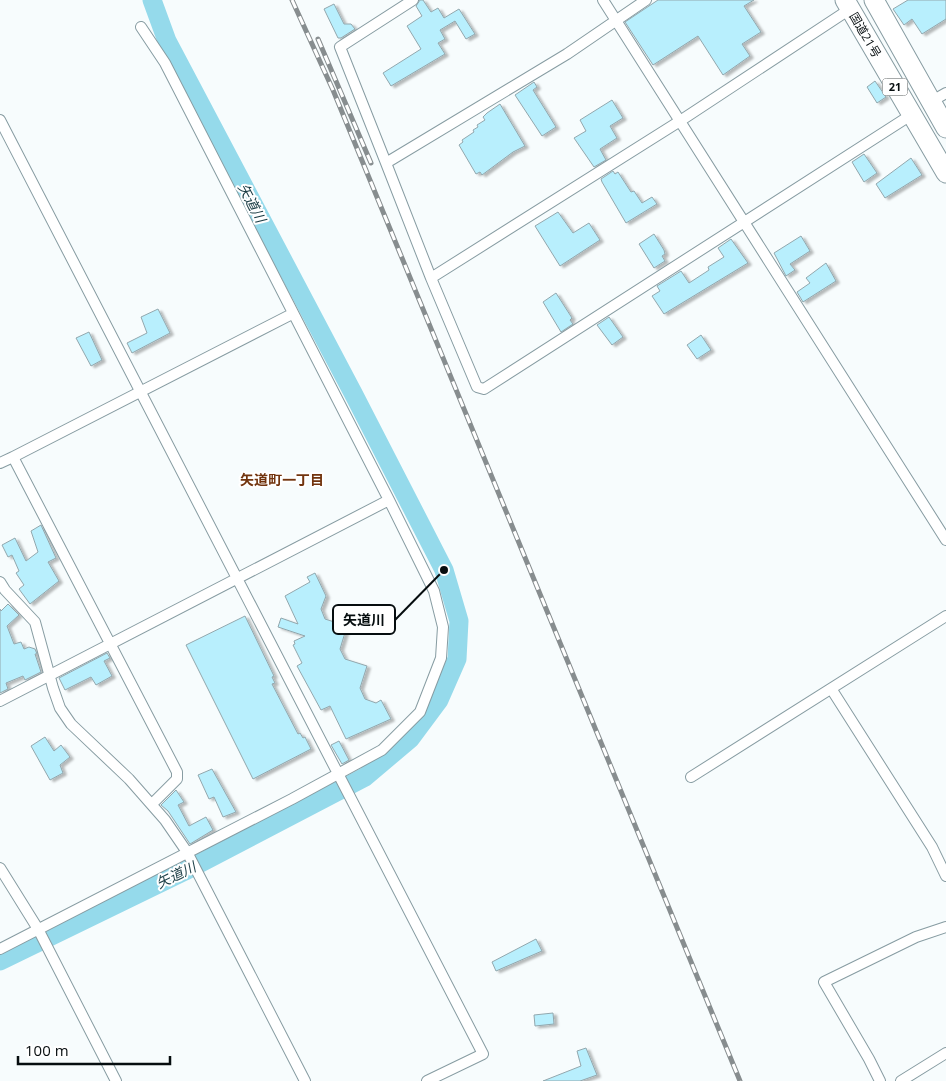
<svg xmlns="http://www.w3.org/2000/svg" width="946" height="1081" font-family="'Open Sans','Noto Sans JP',sans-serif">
<defs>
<filter id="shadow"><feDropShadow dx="3.5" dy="2" stdDeviation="1" flood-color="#0004"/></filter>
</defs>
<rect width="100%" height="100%" fill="#f7fcfd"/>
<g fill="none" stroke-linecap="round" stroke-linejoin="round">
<path stroke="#95daeb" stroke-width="19" d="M 0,961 L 185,871 L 365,777 L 410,739 L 439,700 L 457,659 L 459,621 L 444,570 L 353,393 L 167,41 L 152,0"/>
</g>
<path fill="#b8effd" stroke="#92a7ad" filter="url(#shadow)" d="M 420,0 L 423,0 L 431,12 L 438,8 L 444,18 L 459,9 L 475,34 L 466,39 L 455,21 L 440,30 L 445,39 L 438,43 L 445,54 L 391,86 L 383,73 L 421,49 L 407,26 L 422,16 L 416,6 Z
M 658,0 L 754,0 L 744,6 L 761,32 L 742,44 L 750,56 L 723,75 L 698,36 L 653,65 L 625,22 Z
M 908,0 L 946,0 L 946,19 L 922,34 L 912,19 L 904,25 L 893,9 Z
M 334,4 L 344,24 L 351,24 L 355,29 L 341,38 L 338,38 L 324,9 Z
M 875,81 L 886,97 L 877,103 L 867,87 Z
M 534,82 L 537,87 L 533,90 L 556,127 L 542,136 L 515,95 Z
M 612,100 L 623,118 L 610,126 L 617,138 L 600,149 L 606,160 L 594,167 L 574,138 L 586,131 L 580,120 Z
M 500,104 L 525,146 L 513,152 L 482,175 L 480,172 L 476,174 L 459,145 L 463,142 L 462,140 L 474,132 L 473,130 L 478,127 L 477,125 L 485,120 L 483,117 L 487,113 Z
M 864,154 L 877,173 L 864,182 L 852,162 Z
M 911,158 L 922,175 L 885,198 L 876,184 Z
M 613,171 L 615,174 L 618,172 L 631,192 L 634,191 L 642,203 L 652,197 L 657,204 L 626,223 L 602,182 L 601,179 Z
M 558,212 L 573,233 L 589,223 L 600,240 L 560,266 L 535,226 Z
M 654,234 L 664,250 L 665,254 L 662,256 L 665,261 L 654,268 L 639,244 Z
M 801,236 L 810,251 L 790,264 L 795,270 L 786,276 L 774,253 Z
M 731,239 L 748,263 L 664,314 L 652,296 L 660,291 L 657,286 L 681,271 L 689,283 L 706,272 L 709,270 L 708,267 L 724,257 L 718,248 Z
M 826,263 L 836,281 L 803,302 L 797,292 L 810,283 L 806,278 Z
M 556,293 L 572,318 L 570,320 L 573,324 L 561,332 L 543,302 Z
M 158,309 L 170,333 L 132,353 L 127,343 L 147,333 L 141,317 Z
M 609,317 L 623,337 L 612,345 L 597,325 Z
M 89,332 L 102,360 L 91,366 L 76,338 Z
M 701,335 L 711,350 L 697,359 L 687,345 Z
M 41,525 L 56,558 L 48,562 L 59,581 L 30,604 L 19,589 L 24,585 L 16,573 L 19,571 L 12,555 L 8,557 L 2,545 L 15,538 L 26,561 L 38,552 L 31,531 Z
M 315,573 L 326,596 L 321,609 L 325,619 L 347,626 L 340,649 L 345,659 L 367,666 L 360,688 L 365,699 L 376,703 L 381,700 L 391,719 L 346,739 L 330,706 L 321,710 L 297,666 L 302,663 L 293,645 L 295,644 L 294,641 L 305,636 L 278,627 L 281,618 L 298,624 L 285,596 L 310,582 L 307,577 Z
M 8,604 L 19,615 L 7,626 L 14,644 L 21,642 L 24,649 L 29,647 L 35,649 L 37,654 L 35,654 L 41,672 L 25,680 L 23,676 L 6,683 L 8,689 L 0,693 L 0,609 L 1,611 Z
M 245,616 L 274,676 L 272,677 L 275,683 L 272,684 L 298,734 L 300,733 L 303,738 L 305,737 L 311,749 L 253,779 L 186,645 Z
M 107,653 L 110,658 L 104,661 L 112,676 L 96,685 L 91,677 L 65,690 L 59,678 Z
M 45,737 L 54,751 L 61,745 L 70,757 L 60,765 L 63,773 L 50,780 L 31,746 Z
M 339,741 L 349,760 L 342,764 L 331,745 Z
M 212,769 L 236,812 L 223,817 L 214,797 L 209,799 L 198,775 Z
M 176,790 L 184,802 L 178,805 L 189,826 L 206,817 L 213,830 L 190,844 L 168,811 L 161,805 Z
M 536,939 L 542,951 L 496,971 L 492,962 Z
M 553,1013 L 554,1024 L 535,1026 L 534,1015 Z
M 586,1048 L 597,1075 L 580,1081 L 543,1081 L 581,1066 L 577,1051 Z"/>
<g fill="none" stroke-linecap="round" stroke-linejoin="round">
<g stroke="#879ca2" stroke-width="12">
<path id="street" d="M 603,0 L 946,540
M 850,9 L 680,121 L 431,278 L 477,387 L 484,389 L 911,115
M 932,101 L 946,93
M 0,120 L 483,1054 L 427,1081
M 386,163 L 340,47 L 413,0
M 431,278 L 386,163 L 567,54 L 646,0
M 0,463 L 13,457
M 0,582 L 5,590 L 35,622 L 53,688 L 60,708 L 71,724 L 129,779 L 165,820 L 187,852 L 305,1081
M 832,690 L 932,847 L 946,876
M 0,701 L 389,500
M 691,777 L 946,616
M 152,804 L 177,779 L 177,772 L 13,457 L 292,314
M 0,868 L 38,929 L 116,1081
M 0,949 L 292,799 L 382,750 L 420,712 L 441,658 L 443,627 L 434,591 L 389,500 L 165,63 L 141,27
M 880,1081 L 869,1059 L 824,982 L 916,937 L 946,927
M 901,1081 L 946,1053"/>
</g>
<g stroke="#879ca2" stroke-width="21">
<path id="highway" d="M 845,0 L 946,173
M 874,0 L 946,128"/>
</g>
<use href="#street" stroke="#fff" stroke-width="10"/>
<use href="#highway" stroke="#fff" stroke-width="19"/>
<g stroke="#878d8f" stroke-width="5">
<path id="rail" d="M 292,0 L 333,90 L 740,1081
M 318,39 L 371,163"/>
</g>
<use href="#rail" stroke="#fff" stroke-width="3" stroke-dasharray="9" stroke-linecap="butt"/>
</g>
<g text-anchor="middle" stroke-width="4" stroke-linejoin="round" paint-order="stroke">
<rect fill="#fff" stroke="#515657" stroke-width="1" x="882.5" y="78.5" width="25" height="17" rx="4"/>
<g font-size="11" font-weight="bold" fill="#060d0f">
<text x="895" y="91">21</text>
</g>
<g font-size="12" fill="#060d0f" stroke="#fff">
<text transform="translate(865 35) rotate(60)" y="4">国道21号</text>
</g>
<g font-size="14" font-style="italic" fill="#1a3c44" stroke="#fff">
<text transform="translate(252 203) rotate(62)" y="5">矢道川</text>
<text transform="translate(176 875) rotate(-26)" y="5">矢道川</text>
</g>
<g font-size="14" font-weight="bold" fill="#72340e" stroke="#fff">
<text x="282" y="485">矢道町一丁目</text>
</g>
</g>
<path fill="none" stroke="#060d0f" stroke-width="2" d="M444 570L395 620"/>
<circle fill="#060d0f" stroke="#fff" stroke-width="2" cx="444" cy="570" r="5"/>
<rect fill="#fff" stroke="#060d0f" stroke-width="2" x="333" y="605" width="62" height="29" rx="5"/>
<g font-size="14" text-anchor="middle" font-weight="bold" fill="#060d0f">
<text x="364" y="625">矢道川</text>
</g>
<path d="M18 1056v8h152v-8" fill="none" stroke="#060d0f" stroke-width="2.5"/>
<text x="25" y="1056" font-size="15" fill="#060d0f" stroke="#ffffff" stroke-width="4" paint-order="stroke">100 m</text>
</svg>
